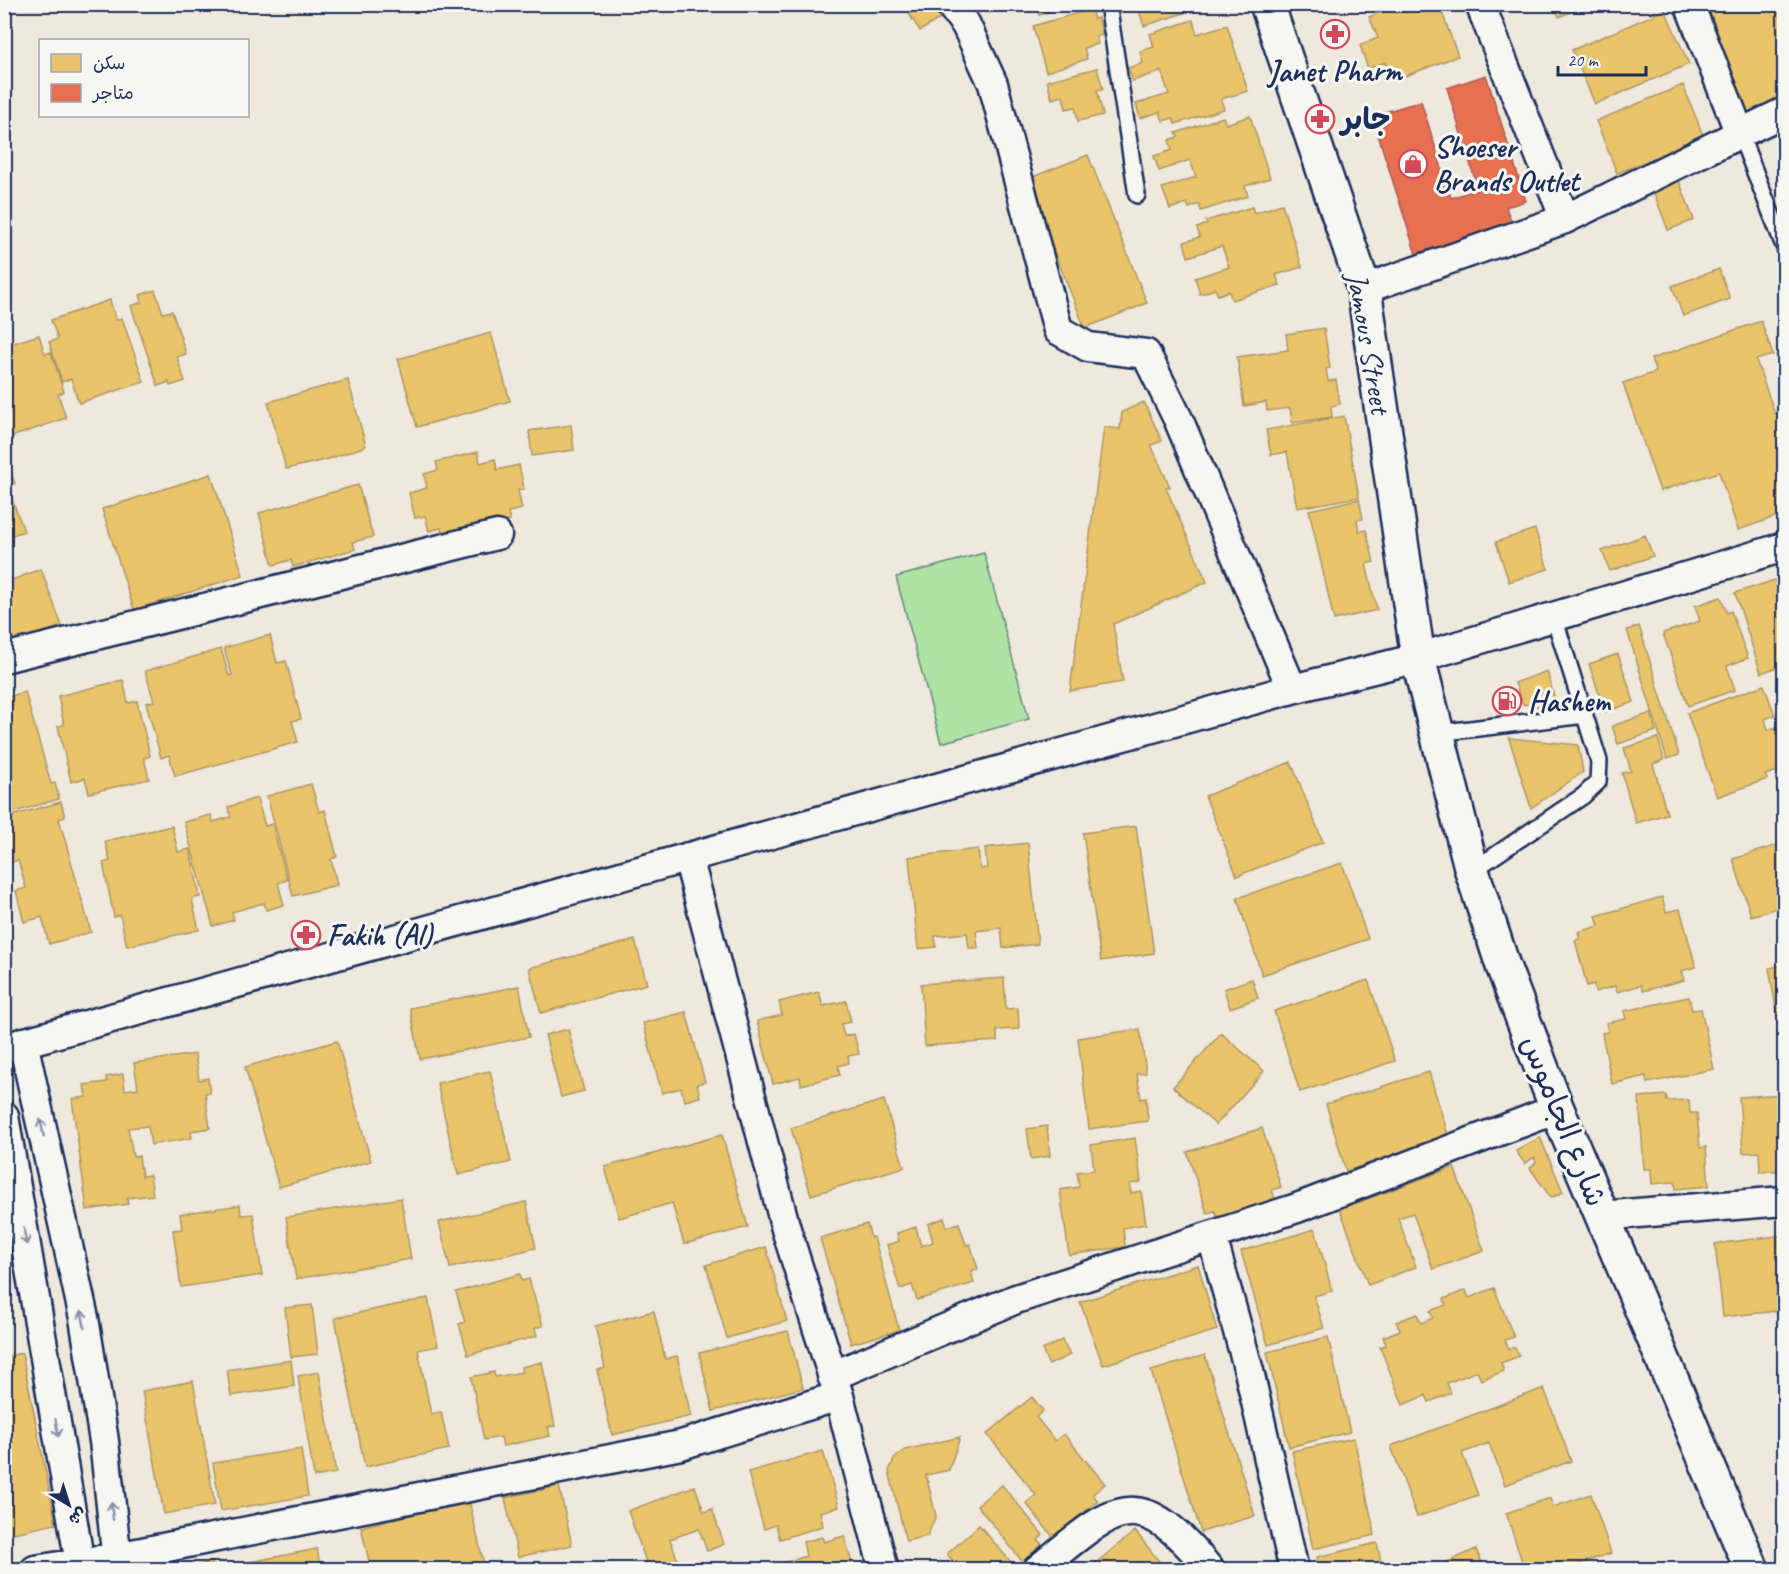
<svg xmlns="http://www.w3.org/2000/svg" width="1789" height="1574" font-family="Caveat,'Playpen Sans Arabic',sans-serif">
<rect width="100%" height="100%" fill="#efe8dc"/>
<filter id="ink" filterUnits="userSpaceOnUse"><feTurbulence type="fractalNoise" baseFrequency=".0167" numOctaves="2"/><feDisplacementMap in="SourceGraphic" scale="12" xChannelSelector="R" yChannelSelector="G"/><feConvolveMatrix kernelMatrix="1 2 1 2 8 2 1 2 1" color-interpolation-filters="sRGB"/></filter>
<g filter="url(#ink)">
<path fill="#aee3a4" stroke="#648981" stroke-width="1.5" d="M 984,553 L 1029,719 L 941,743 L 896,577 Z"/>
<path fill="#e9c46a" stroke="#ab9766" stroke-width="1.5" d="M 924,4 L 932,4 L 941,18 L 920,31 L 909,14 Z
M 1036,4 L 1073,4 L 1039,15 Z
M 1137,4 L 1211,4 L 1144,26 Z
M 1402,4 L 1439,4 L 1458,56 L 1392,81 L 1385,62 L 1368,69 L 1360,45 L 1378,38 L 1369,17 Z
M 1554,4 L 1589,4 L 1559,17 Z
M 1722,4 L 1779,4 L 1784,21 L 1784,103 L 1748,117 L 1709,9 Z
M 1091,9 L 1094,19 L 1098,18 L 1103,35 L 1096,37 L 1098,44 L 1084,48 L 1087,59 L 1046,72 L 1033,26 Z
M 1665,10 L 1689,64 L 1595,104 L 1572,50 Z
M 1193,20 L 1197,34 L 1227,25 L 1248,91 L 1221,99 L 1224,109 L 1175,124 L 1173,118 L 1163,121 L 1160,112 L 1140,118 L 1136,104 L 1169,94 L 1161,71 L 1133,81 L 1128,68 L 1143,63 L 1140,51 L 1154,47 L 1150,34 Z
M 1097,68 L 1103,89 L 1097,90 L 1103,115 L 1078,121 L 1075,107 L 1066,109 L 1063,96 L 1052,99 L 1047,81 Z
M 1683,85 L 1704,138 L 1617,173 L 1596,121 Z
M 1250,116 L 1270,178 L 1245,186 L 1248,196 L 1201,211 L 1199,204 L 1189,208 L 1187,203 L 1170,209 L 1162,188 L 1196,177 L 1190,160 L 1159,171 L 1154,156 L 1172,150 L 1169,140 L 1178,137 L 1176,133 L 1223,117 L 1226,124 Z
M 1088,155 L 1147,303 L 1085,328 L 1025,180 Z
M 1678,178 L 1694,220 L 1668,230 L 1652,188 Z
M 1282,204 L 1302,267 L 1276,275 L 1280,285 L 1232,300 L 1229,291 L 1218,295 L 1215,289 L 1200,294 L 1195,278 L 1229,267 L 1222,246 L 1188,257 L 1184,242 L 1200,237 L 1197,228 L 1207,224 L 1206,221 L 1252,207 L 1254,213 Z
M 1719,269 L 1730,299 L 1683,316 L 1672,286 Z
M 155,290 L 163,313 L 172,311 L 186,354 L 177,357 L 185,381 L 170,386 L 169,382 L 158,386 L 131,306 L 142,302 L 140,295 Z
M 110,300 L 116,320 L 122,318 L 144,382 L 79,403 L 71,379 L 62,382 L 49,342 L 58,339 L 51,320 Z
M 1761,321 L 1773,355 L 1756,360 L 1775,414 L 1784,410 L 1784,514 L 1738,530 L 1719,472 L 1660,491 L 1623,383 L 1656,372 L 1651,359 Z
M 1324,328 L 1330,368 L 1326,369 L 1328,381 L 1336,380 L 1340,404 L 1331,406 L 1332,417 L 1292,423 L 1290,408 L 1267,411 L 1266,402 L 1244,406 L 1237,357 L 1288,350 L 1286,334 Z
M 491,333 L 510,401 L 417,427 L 398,359 Z
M 39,335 L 45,354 L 51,352 L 64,392 L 58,394 L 66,418 L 8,438 L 4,427 L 4,346 Z
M 348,380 L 366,446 L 329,459 L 286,469 L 268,402 Z
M 1144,402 L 1162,441 L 1151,445 L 1170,487 L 1166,488 L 1207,582 L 1113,624 L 1123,682 L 1070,691 L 1104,427 L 1120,429 L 1122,412 Z
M 1344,416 L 1359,497 L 1297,508 L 1287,452 L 1271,455 L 1266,430 Z
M 571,425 L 574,450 L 532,456 L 529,431 Z
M 478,452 L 480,463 L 495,459 L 497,470 L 519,465 L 524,489 L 518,490 L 522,509 L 508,512 L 510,521 L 443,536 L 441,528 L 429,531 L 425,516 L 415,518 L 409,493 L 427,488 L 424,474 L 438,470 L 436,462 Z
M 9,468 L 15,483 L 7,486 L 24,531 L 4,538 L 4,470 Z
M 211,474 L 243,575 L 134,610 L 102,509 Z
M 358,485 L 373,537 L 353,542 L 355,549 L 293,567 L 291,560 L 273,565 L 259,513 Z
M 1359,499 L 1363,519 L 1357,520 L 1359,531 L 1366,530 L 1374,562 L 1366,564 L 1377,610 L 1334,620 L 1309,510 Z
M 1535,529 L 1548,569 L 1509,582 L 1496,542 Z
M 1645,535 L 1653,556 L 1610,571 L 1602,551 Z
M 4,561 L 12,580 L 41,569 L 62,626 L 4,647 Z
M 1784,577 L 1784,665 L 1761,673 L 1735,593 Z
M 1721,597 L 1727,613 L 1731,611 L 1748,658 L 1727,666 L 1735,690 L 1688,706 L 1663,633 L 1700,621 L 1695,606 Z
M 1639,626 L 1679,755 L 1667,759 L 1627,630 Z
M 270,635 L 277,663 L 286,661 L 301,719 L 292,721 L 298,742 L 175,776 L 169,755 L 161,758 L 146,703 L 154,701 L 145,671 L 221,649 L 229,676 L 232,675 L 224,648 Z
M 1618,654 L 1634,702 L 1605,712 L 1589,664 Z
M 1547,671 L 1558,710 L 1523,704 L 1515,683 Z
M 123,680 L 128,703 L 137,701 L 150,756 L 144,758 L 149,779 L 89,793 L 85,778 L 71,782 L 58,726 L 64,725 L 58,696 Z
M 1764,685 L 1775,715 L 1765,719 L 1768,730 L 1776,727 L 1782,743 L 1784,742 L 1784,769 L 1765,775 L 1767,779 L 1717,797 L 1687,713 Z
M 25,692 L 51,784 L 55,783 L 59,799 L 4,815 L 4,698 Z
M 1651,713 L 1656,731 L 1618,744 L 1612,726 Z
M 1509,738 L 1578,745 L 1583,772 L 1531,808 Z
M 1658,738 L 1664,760 L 1653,764 L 1667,814 L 1636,823 L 1622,773 L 1631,771 L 1624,748 Z
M 1291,762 L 1323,842 L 1237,876 L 1205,796 Z
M 311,784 L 319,812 L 325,810 L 337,857 L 331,859 L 337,885 L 293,896 L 267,796 Z
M 257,798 L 265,826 L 272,824 L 287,880 L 278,883 L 284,905 L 266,910 L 264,903 L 232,912 L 234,920 L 213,926 L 184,822 L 211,815 L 213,822 L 231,817 L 228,807 Z
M 61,802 L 65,817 L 59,819 L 91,932 L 49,944 L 42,917 L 24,922 L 16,891 L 26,888 L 18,860 L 6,864 L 4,818 Z
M 172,826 L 178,852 L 190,849 L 200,897 L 192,899 L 199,930 L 127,946 L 120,915 L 114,917 L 103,863 L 110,861 L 105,841 Z
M 1136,826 L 1154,953 L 1101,961 L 1083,833 Z
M 1028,843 L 1038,944 L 1003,948 L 1001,928 L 976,931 L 978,948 L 969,948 L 967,933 L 935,936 L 936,947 L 918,949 L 909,857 L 978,849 L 980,869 L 987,868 L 985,848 Z
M 1784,843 L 1784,906 L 1751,916 L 1733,859 Z
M 1342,863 L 1368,939 L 1262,975 L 1237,898 Z
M 1662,897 L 1666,912 L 1680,909 L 1696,967 L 1681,971 L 1684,980 L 1643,991 L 1641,985 L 1617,992 L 1615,986 L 1595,992 L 1594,984 L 1587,986 L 1575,940 L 1580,939 L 1578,932 L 1599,926 L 1596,916 Z
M 635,940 L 647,984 L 541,1013 L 529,968 Z
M 1784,965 L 1784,1049 L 1783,1049 L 1769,968 Z
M 1004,978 L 1006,1009 L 1018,1008 L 1019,1029 L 997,1030 L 997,1041 L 925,1046 L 921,984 Z
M 1252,979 L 1258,998 L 1230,1008 L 1224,989 Z
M 1368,980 L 1395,1061 L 1300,1092 L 1274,1011 Z
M 519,986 L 529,1037 L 420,1059 L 410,1008 Z
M 819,992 L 823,1006 L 846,1001 L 851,1022 L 841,1024 L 844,1036 L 854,1034 L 859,1054 L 848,1056 L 849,1063 L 838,1066 L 840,1075 L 801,1085 L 800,1077 L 773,1084 L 757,1021 L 782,1015 L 779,1002 Z
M 1689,997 L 1692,1010 L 1701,1009 L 1714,1069 L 1647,1083 L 1646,1076 L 1612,1084 L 1602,1033 L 1608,1032 L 1606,1023 L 1626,1019 L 1624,1011 Z
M 686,1012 L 705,1082 L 697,1084 L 700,1097 L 685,1101 L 681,1088 L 662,1093 L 643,1023 Z
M 568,1029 L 584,1091 L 561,1097 L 545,1035 Z
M 1140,1029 L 1146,1073 L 1137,1074 L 1141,1099 L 1146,1098 L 1148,1121 L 1089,1129 L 1078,1038 Z
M 1221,1033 L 1264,1071 L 1216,1125 L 1173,1087 Z
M 337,1041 L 371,1161 L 279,1187 L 245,1067 Z
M 195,1054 L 199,1080 L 208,1078 L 210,1093 L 205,1093 L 210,1128 L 191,1131 L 192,1138 L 151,1145 L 148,1126 L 128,1128 L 133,1157 L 139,1156 L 142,1176 L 150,1175 L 153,1195 L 127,1198 L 128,1204 L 87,1210 L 72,1099 L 86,1097 L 84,1085 L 107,1082 L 106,1077 L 123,1074 L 125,1090 L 138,1088 L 134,1063 Z
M 490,1071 L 511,1162 L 458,1175 L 437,1083 Z
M 1429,1072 L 1449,1138 L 1346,1171 L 1326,1104 Z
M 1784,1094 L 1784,1170 L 1760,1172 L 1759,1152 L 1743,1153 L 1739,1097 Z
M 1666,1095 L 1667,1101 L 1689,1100 L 1690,1113 L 1697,1113 L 1700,1148 L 1706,1147 L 1709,1186 L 1676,1189 L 1675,1182 L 1652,1184 L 1651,1169 L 1644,1169 L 1639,1097 Z
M 884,1100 L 904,1167 L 811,1195 L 791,1128 Z
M 1047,1126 L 1050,1156 L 1031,1159 L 1027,1129 Z
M 1262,1128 L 1281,1187 L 1272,1190 L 1278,1208 L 1221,1226 L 1215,1211 L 1207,1213 L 1187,1152 Z
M 722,1135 L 748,1227 L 684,1244 L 672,1203 L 619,1218 L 605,1167 Z
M 1540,1137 L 1563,1192 L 1551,1198 L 1530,1168 L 1536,1162 L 1534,1157 L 1525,1164 L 1516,1151 Z
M 1135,1138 L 1141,1182 L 1129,1184 L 1131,1193 L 1141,1191 L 1146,1224 L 1123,1228 L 1125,1247 L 1069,1255 L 1060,1190 L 1079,1187 L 1077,1172 L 1094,1170 L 1091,1145 Z
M 1454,1167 L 1484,1251 L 1433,1269 L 1413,1213 L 1398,1218 L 1416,1267 L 1368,1285 L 1340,1209 Z
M 401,1198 L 411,1259 L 296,1279 L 286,1217 Z
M 526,1202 L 536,1248 L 450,1268 L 439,1222 Z
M 240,1205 L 241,1215 L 253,1214 L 262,1275 L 181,1287 L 173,1230 L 182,1229 L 180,1214 Z
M 944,1218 L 947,1227 L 959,1223 L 966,1245 L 970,1244 L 978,1269 L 971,1271 L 974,1283 L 917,1300 L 912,1285 L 900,1289 L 887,1245 L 899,1241 L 897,1233 L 916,1227 L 921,1246 L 933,1242 L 928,1224 Z
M 867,1224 L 871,1238 L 874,1237 L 899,1330 L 851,1344 L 820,1238 Z
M 1315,1229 L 1332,1291 L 1314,1296 L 1324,1328 L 1268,1345 L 1241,1251 Z
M 1784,1235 L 1784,1296 L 1776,1297 L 1777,1311 L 1723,1317 L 1715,1244 Z
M 766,1247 L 787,1321 L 727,1338 L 706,1265 Z
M 1198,1265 L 1217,1330 L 1103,1365 L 1080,1302 Z
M 520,1274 L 522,1281 L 529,1279 L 543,1326 L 535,1328 L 537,1336 L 468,1355 L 459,1324 L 465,1322 L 456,1292 Z
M 1494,1288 L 1514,1337 L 1505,1340 L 1509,1349 L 1515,1347 L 1519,1356 L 1501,1363 L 1504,1371 L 1481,1380 L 1477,1371 L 1447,1383 L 1451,1393 L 1429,1402 L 1426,1395 L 1403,1405 L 1380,1347 L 1386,1345 L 1383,1337 L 1400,1330 L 1396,1322 L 1417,1314 L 1421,1323 L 1433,1318 L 1430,1311 L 1446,1305 L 1444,1299 L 1466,1290 L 1469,1298 Z
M 428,1298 L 438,1346 L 418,1350 L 431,1414 L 441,1412 L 449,1449 L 365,1467 L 335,1318 Z
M 312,1305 L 318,1354 L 291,1357 L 285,1308 Z
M 654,1311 L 665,1359 L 677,1356 L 691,1416 L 612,1435 L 597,1370 L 605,1368 L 595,1326 Z
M 788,1331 L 803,1388 L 713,1411 L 699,1353 Z
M 1328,1337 L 1350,1432 L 1289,1447 L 1267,1352 Z
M 1062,1340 L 1070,1355 L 1049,1365 L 1042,1350 Z
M 22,1353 L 56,1524 L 4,1535 L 4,1357 Z
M 1205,1355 L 1255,1516 L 1201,1532 L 1151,1371 Z
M 291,1360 L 294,1386 L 231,1396 L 227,1370 Z
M 542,1362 L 555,1426 L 548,1427 L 550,1436 L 503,1446 L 501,1437 L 484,1440 L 471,1377 L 494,1372 L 495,1377 L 522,1372 L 521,1367 Z
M 319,1372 L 336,1473 L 314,1477 L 298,1376 Z
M 193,1381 L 215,1505 L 164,1514 L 142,1391 Z
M 1544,1388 L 1571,1461 L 1505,1485 L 1489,1443 L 1462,1453 L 1478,1495 L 1417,1517 L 1391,1446 Z
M 1032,1397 L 1043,1411 L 1036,1417 L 1055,1441 L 1064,1434 L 1105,1484 L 1093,1494 L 1098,1501 L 1053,1537 L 1026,1503 L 1036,1495 L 987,1434 Z
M 960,1437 L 949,1470 L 926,1475 L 936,1516 L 927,1536 L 906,1541 L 889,1471 L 894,1459 L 905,1450 Z
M 1354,1438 L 1375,1535 L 1313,1549 L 1292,1451 Z
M 301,1449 L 308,1496 L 221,1511 L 213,1463 Z
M 823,1451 L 839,1507 L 820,1512 L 823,1526 L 780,1539 L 776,1525 L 764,1529 L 748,1472 Z
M 1002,1485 L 1043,1535 L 1038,1540 L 1046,1549 L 1026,1566 L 977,1505 Z
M 559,1486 L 572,1545 L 518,1557 L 505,1498 Z
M 695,1486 L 704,1512 L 712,1509 L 724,1544 L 707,1551 L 699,1529 L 670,1539 L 678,1561 L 649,1570 L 628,1511 Z
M 1591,1494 L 1611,1553 L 1579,1564 L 1580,1570 L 1525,1570 L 1506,1513 L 1550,1498 L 1553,1507 Z
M 469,1501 L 485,1569 L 371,1570 L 361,1527 Z
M 979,1525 L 1018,1570 L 961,1570 L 947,1554 Z
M 1135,1531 L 1166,1570 L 1087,1570 Z
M 844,1536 L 854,1570 L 760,1570 L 806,1556 L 803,1542 L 822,1537 L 824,1542 Z
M 1377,1543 L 1383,1570 L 1319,1570 L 1317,1557 Z
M 317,1549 L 321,1570 L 240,1570 L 239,1564 Z
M 1476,1549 L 1485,1570 L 1430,1570 Z
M 734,1560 L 737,1570 L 702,1570 Z
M 212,1562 L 214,1570 L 176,1570 Z"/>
<path fill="#e76f51" stroke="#aa5c55" stroke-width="1.5" d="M 1486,75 L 1526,201 L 1506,207 L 1512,224 L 1416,254 L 1372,116 L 1421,101 L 1451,198 L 1478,189 L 1447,88 Z"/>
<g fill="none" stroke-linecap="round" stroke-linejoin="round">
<g stroke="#1b2f5e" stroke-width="20">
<path id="service" d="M 1108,4 L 1137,195
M 1740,134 L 1784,246
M 1437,733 L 1585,715
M 1472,871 L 1583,796 L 1598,782 L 1599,761 L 1554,617"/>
</g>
<g stroke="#1b2f5e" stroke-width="33">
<path id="minor" d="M 950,4 L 966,25 L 993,84 L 1058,330 L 1088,347 L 1146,354 L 1179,421 L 1292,689
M 1480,4 L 1565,219
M 1689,4 L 1740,134
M 1364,289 L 1565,219 L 1784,112
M 4,658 L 497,535
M 688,857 L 786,1229 L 839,1396 L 884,1570
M 23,1042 L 84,1318 L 104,1441 L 118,1570
M 4,1048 L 1292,689 L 1418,658 L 1784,547
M 4,1116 L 81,1570
M 1601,1216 L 1784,1201
M 1212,1237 L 1249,1371 L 1294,1570
M 832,1376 L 1016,1299 L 1297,1208 L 1557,1109
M 35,1570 L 117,1557 L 681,1445 L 839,1396
M 1037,1570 C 1115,1506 1137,1480 1210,1570"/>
</g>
<g stroke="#1b2f5e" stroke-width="38">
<path id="tertiary" d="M 1267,4 L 1364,289 L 1418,658 L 1472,871 L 1503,966 L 1557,1109 L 1752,1570"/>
</g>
<use href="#service" stroke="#f6f6f2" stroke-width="15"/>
<use href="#minor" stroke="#f6f6f2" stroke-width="28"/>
<use href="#tertiary" stroke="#f6f6f2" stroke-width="33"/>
</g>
<defs><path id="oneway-shaft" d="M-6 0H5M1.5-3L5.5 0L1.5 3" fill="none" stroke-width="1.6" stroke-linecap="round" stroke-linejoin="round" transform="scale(1.5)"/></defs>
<g stroke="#8892a8">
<use href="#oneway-shaft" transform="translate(42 1128) rotate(-102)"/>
<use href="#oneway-shaft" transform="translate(25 1236) rotate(80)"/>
<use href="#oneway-shaft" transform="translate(83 1319) rotate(-101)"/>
<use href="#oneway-shaft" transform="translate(57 1428) rotate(80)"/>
<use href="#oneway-shaft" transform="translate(112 1511) rotate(-97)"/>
</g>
</g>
<defs>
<g id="pharmacy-ring" transform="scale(1.5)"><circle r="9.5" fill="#f6f6f2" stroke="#d1495b" stroke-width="1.5"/><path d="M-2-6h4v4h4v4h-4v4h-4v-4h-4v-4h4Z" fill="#d1495b"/></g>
<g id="shop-ring" transform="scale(1.5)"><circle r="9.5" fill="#f6f6f2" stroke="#d1495b" stroke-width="1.5"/><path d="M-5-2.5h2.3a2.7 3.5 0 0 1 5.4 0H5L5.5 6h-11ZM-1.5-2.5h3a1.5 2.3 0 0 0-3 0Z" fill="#d1495b"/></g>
<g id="fuel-ring" transform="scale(1.5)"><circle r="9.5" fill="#f6f6f2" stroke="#d1495b" stroke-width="1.5"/><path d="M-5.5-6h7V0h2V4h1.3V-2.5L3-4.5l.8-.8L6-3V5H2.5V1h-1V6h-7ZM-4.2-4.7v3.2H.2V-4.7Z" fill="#d1495b"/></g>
</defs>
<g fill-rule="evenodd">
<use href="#pharmacy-ring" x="1335" y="34"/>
<use href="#pharmacy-ring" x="1320" y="119"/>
<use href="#shop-ring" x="1413" y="164"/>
<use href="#fuel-ring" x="1507" y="701"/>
<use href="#pharmacy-ring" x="306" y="935"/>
</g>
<g text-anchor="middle" stroke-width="6" stroke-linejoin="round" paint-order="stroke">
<g font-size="30" font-weight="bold" fill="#1b2f5e" stroke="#f6f6f2" text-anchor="start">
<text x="1335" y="81" text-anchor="middle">Janet Pharm</text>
<text x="1341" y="129">جابر</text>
<text x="1434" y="157">Shoeser<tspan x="1434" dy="34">Brands Outlet</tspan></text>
<text x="1528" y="711">Hashem</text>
<text x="327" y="945">Fakih (Al)</text>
</g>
<g font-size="30" fill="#1b2f5e" stroke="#f6f6f2">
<text transform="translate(1369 343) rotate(80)" y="10">Jamous Street</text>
<text transform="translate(1564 1121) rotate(68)" y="10">شارع الجاموس</text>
</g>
</g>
<rect width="1789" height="1574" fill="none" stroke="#f6f6f2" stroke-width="24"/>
<rect x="12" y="12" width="1765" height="1550" fill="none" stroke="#1b2f5e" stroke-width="2" filter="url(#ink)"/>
<rect x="39" y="39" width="210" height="78" fill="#f6f6f2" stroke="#9ea6b7" stroke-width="1.5"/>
<rect x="51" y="54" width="30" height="18" fill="#e9c46a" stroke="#9ea6b7" stroke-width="1.5"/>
<text x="93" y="69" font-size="18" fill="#1b2f5e">سكن</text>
<rect x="51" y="84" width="30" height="18" fill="#e76f51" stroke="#9ea6b7" stroke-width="1.5"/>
<text x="93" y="99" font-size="18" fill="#1b2f5e">متاجر</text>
<g transform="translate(69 1505) rotate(142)" stroke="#f6f6f2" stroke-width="4.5" paint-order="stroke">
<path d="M0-4.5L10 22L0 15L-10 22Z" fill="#1b2f5e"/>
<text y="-9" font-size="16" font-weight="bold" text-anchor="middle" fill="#1b2f5e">ش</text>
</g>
<path d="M1558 66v9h88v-9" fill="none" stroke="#1b2f5e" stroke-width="3"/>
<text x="1567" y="66" font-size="18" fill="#1b2f5e" stroke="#f6f6f2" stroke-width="4.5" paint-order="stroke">20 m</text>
</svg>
